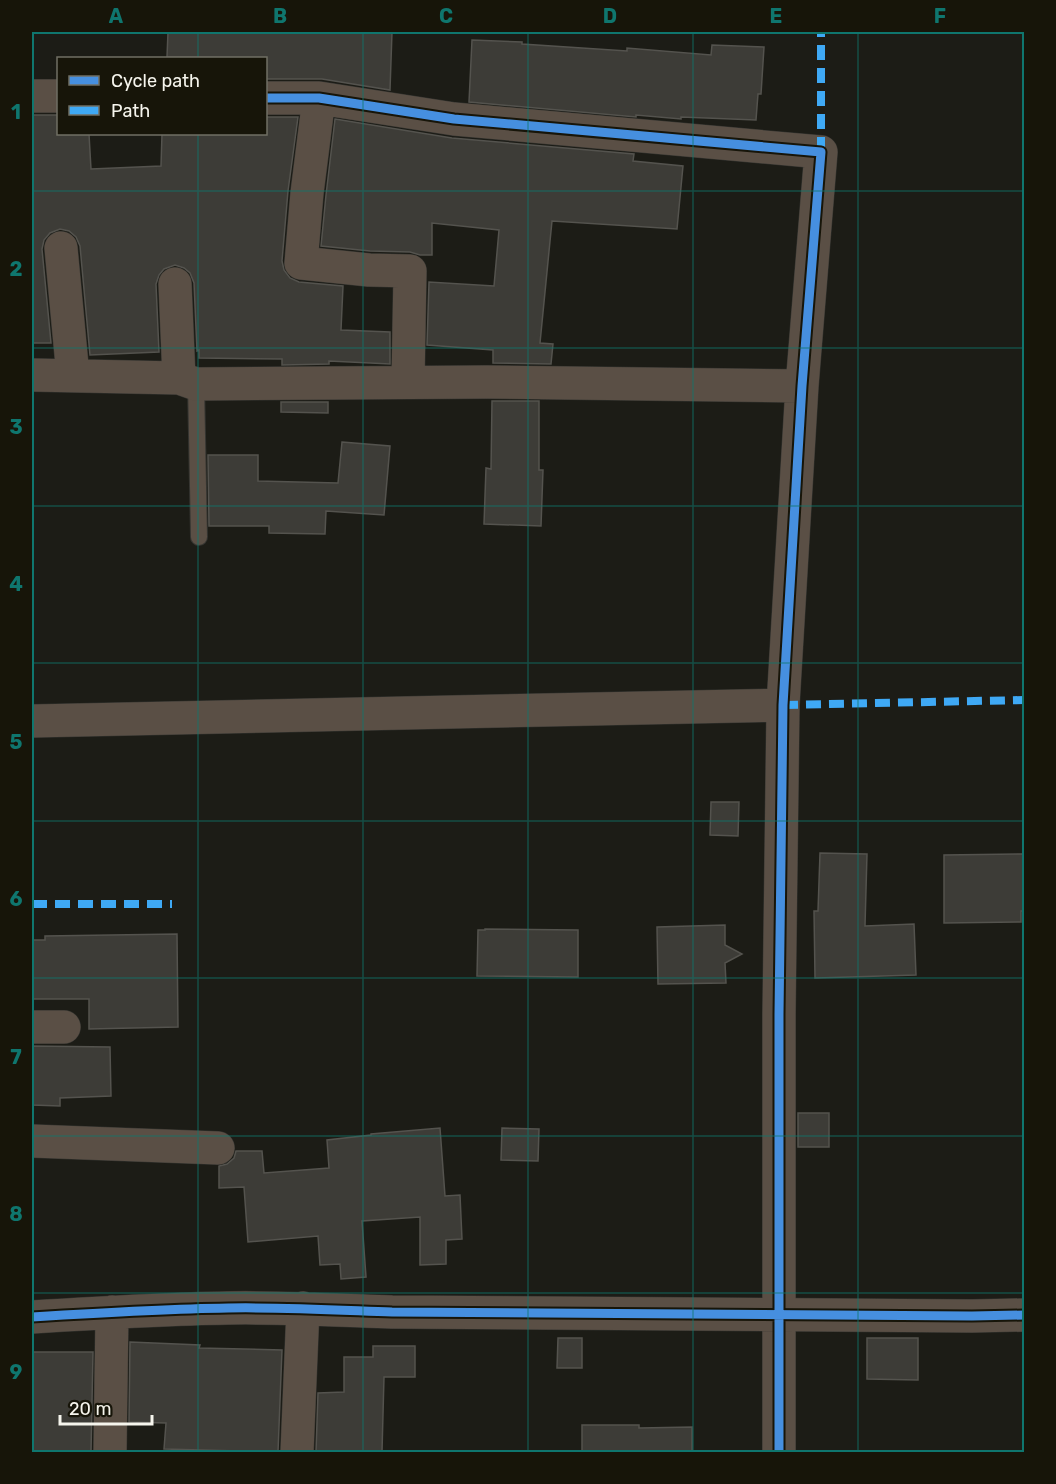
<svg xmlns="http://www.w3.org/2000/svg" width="1056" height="1484" font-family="Rubik,sans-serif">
<rect width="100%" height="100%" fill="#1c1c16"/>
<path fill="#3d3c37" stroke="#54534e" stroke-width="1.5" d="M 168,32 L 392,32 L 390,90 L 322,79 L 266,79 L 266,58 L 167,57 Z
M 472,40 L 522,42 L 522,44 L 627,51 L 627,48 L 711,55 L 712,45 L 764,47 L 761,94 L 758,94 L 756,120 L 681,117 L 681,119 L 636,115 L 636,117 L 469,102 Z
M 32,115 L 58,115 L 58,134 L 89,134 L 91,169 L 161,166 L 162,134 L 266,134 L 266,117 L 298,117 L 288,191 L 282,261 L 284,270 L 290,278 L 299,282 L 343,286 L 341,330 L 390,332 L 390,364 L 329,361 L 329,364 L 282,365 L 282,359 L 199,358 L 199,350 L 197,351 L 194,283 L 190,273 L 184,268 L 175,265 L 164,269 L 159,275 L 156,284 L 159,352 L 90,355 L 80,246 L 76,237 L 69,231 L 60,229 L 50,233 L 44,240 L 42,249 L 51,343 L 32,343 Z
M 335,119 L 452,138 L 634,154 L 633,161 L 683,166 L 677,229 L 552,221 L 540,343 L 553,344 L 551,364 L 493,363 L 493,350 L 427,345 L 429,282 L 494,286 L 499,230 L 432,223 L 432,255 L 420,255 L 410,252 L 370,251 L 321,246 L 326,195 Z
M 492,401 L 539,401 L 539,470 L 543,470 L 541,526 L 484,524 L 486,468 L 491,469 Z
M 281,402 L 328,402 L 328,413 L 281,412 Z
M 342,442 L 390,446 L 384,515 L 326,511 L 325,534 L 269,533 L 269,526 L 209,526 L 208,455 L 258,455 L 258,481 L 338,483 Z
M 711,802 L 739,802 L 738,836 L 710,835 Z
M 820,853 L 867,854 L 865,926 L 914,924 L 916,975 L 815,978 L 814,911 L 818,911 Z
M 1024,854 L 1024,911 L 1021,911 L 1021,922 L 944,923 L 944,855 Z
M 725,925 L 725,945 L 742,954 L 725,963 L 726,983 L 658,984 L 657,927 Z
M 485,929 L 578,930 L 578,977 L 477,976 L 478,930 L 485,930 Z
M 177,934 L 178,1027 L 89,1029 L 89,999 L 32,999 L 32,940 L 45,940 L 45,936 Z
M 32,1046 L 110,1047 L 111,1096 L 60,1098 L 60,1106 L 32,1105 Z
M 798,1113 L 829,1113 L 829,1147 L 798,1147 Z
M 440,1128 L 445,1196 L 460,1195 L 462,1239 L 446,1240 L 446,1264 L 420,1265 L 420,1217 L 362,1221 L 366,1277 L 341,1279 L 340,1264 L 320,1265 L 318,1236 L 248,1242 L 244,1187 L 219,1188 L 219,1166 L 227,1164 L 234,1158 L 236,1151 L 262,1151 L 264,1173 L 329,1168 L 327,1140 L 371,1135 L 371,1134 Z
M 502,1128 L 539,1129 L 538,1161 L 501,1160 Z
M 558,1338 L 582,1338 L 582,1368 L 557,1368 Z
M 867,1338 L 918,1338 L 918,1380 L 867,1379 Z
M 130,1342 L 200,1345 L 199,1348 L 282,1350 L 278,1452 L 239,1452 L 239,1451 L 164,1449 L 166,1423 L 129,1422 Z
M 373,1346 L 415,1346 L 415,1377 L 384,1377 L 382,1452 L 316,1452 L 318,1393 L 344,1392 L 344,1357 L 373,1357 Z
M 32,1352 L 93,1352 L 91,1452 L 32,1452 Z
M 582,1425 L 639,1425 L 639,1428 L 692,1427 L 692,1452 L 582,1452 Z"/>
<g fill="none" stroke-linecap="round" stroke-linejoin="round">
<g stroke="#353531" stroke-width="18">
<path id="service" d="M 196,384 L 199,537"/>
</g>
<g stroke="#353531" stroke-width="34">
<path id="minor" d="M 32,96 L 58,96
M 266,98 L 319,98 L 454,119 L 821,152 L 802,386 L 783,705 L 779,1014 L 779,1452
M 319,98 L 307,193 L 301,263 L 369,270 L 410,271 L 408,382
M 61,248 L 73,376
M 175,284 L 179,378
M 32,375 L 179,378 L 196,384 L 487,382 L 802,386
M 32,721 L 783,705
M 32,1027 L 64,1027
M 32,1141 L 218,1148
M 32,1317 C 97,1313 162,1309 228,1308 C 283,1307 337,1310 392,1312 L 972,1316 L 1024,1315
M 110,1452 L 112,1312
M 297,1452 L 303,1308"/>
</g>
<use href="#service" stroke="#5a4f45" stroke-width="16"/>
<use href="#minor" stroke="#5a4f45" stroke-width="33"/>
<path stroke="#3fa9f5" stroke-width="8" stroke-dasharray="15 8" stroke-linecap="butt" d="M 821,152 L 821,32
M 783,705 L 1024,700
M 32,904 L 172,904"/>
<g stroke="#171509" stroke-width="13">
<path id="cycleway" d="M 266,98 L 319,98 L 454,119 L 821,152 L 802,386 L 783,705 L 779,1014 L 779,1452
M 32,1317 C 97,1313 162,1309 228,1308 C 283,1307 337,1310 392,1312 L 972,1316 L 1024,1315"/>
</g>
<use href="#cycleway" stroke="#468fdf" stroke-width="9"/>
</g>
<path fill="none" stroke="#0f766e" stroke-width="1.5" stroke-opacity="0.55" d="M 198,32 L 198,58M 363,32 L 363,1452M 528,32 L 528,1452M 693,32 L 693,1452M 858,32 L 858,1452M 198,134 L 198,1452M 32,191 L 1024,191M 32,348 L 1024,348M 32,506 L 1024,506M 32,663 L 1024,663M 32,821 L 1024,821M 32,978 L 1024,978M 32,1136 L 1024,1136M 32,1293 L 1024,1293"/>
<rect width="1056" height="1484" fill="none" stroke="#171509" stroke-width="66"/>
<rect x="57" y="57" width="210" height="78" fill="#171509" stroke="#706f64" stroke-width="1.5"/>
<rect x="69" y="76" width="30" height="9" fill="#468fdf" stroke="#706f64" stroke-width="1.5"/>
<text x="111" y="87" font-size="18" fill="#f6f5ed">Cycle path</text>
<rect x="69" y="106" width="30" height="9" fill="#3fa9f5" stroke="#706f64" stroke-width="1.5"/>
<text x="111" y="117" font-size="18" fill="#f6f5ed">Path</text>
<path d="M60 1415v9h92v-9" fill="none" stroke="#f6f5ed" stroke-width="3"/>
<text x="69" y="1415" font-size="18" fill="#f6f5ed" stroke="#171509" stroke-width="4.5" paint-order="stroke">20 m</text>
<rect x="33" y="33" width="990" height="1418" fill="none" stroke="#0f766e" stroke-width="2"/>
<g font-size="20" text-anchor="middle" font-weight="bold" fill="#0f766e">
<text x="116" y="23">A</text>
<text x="280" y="23">B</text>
<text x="446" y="23">C</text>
<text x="610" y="23">D</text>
<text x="776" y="23">E</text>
<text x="940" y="23">F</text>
<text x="16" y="119">1</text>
<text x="16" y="276">2</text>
<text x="16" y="434">3</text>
<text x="16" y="591">4</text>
<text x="16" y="749">5</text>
<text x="16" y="906">6</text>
<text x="16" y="1064">7</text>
<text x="16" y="1221">8</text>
<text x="16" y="1379">9</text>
</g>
</svg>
